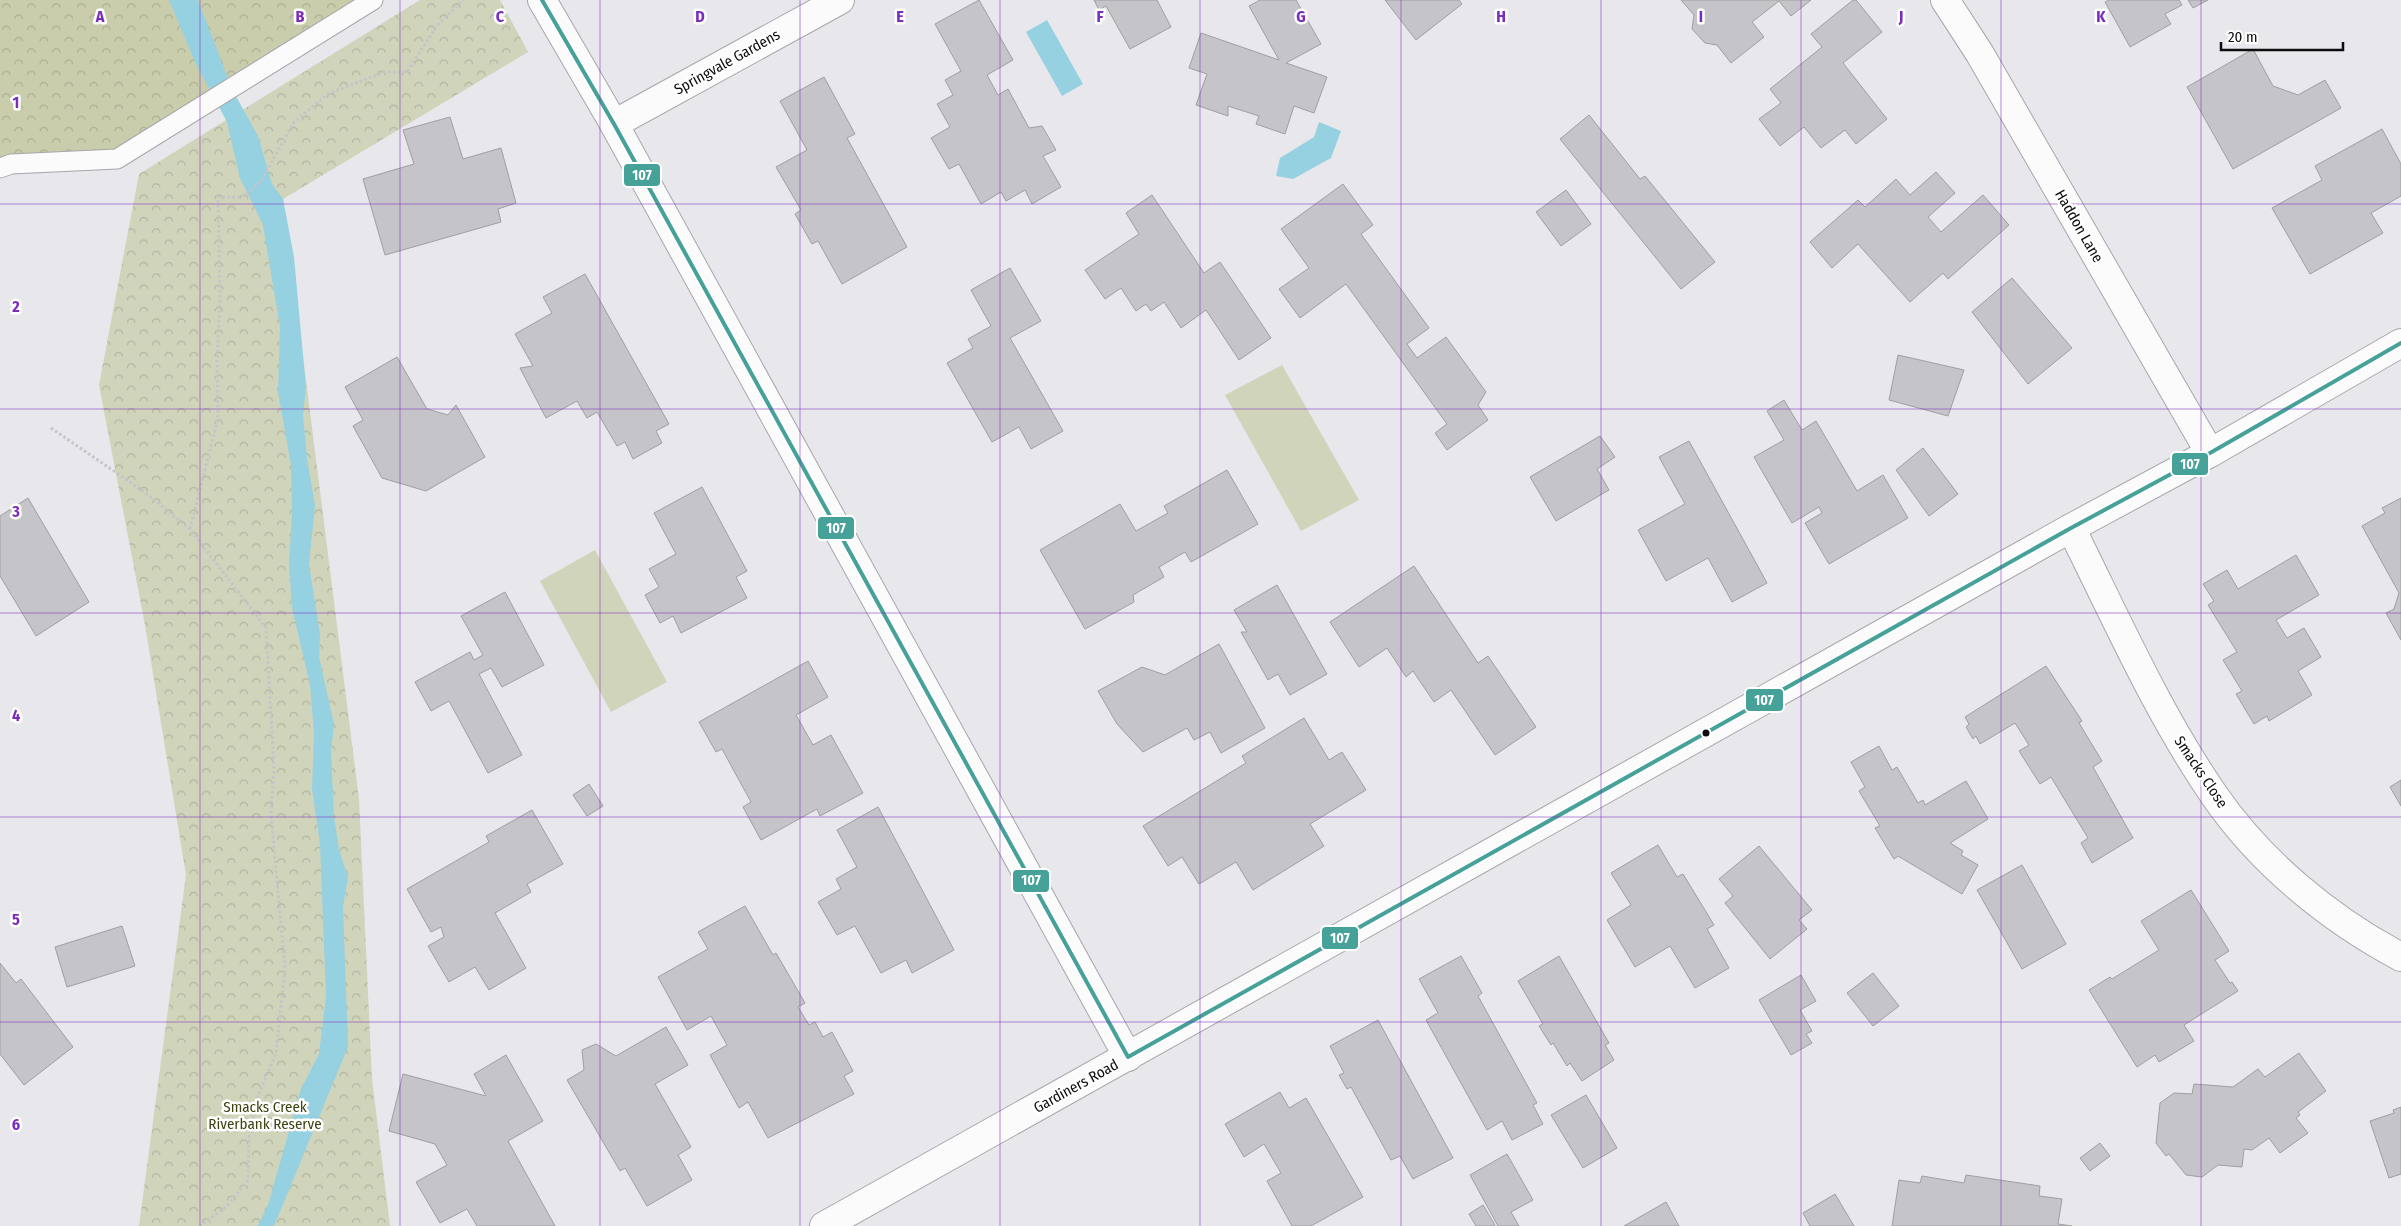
<svg xmlns="http://www.w3.org/2000/svg" width="2401" height="1226" font-family="'Fira Sans Condensed',sans-serif">
<defs>
<pattern id="forest-crowns" width="20" height="18" patternUnits="userSpaceOnUse" patternTransform="scale(1.25)"><rect width="20" height="18" fill="#c9cdac"/><path d="M2 6a3 3 0 1 1 6 0M12 15a3 3 0 1 1 6 0" fill="none" stroke="#abaf93"/></pattern>
<pattern id="park-crowns" width="20" height="18" patternUnits="userSpaceOnUse" patternTransform="scale(1.25)"><rect width="20" height="18" fill="#d0d4bb"/><path d="M2 6a3 3 0 1 1 6 0M12 15a3 3 0 1 1 6 0" fill="none" stroke="#b1b5a0"/></pattern>
</defs>
<rect width="100%" height="100%" fill="#e7e7ec"/>
<path fill="url(#forest-crowns)" d="M 0,0 L 373,0 L 117,159 L 0,168 Z"/>
<path fill="url(#park-crowns)" d="M 420,0 L 500,0 L 528,52 L 283,199 L 359,799 L 372,1079 L 390,1226 L 139,1226 L 186,875 L 145,625 L 99,385 L 139,174 Z"/>
<path fill="#d0d4bb" d="M 1282,365 L 1359,500 L 1301,531 L 1225,395 Z
M 595,550 L 667,682 L 611,712 L 540,581 Z"/>
<path fill="#96d1e1" d="M 169,0 L 198,0 L 232,89 L 258,136 L 272,184 L 283,199 L 294,257 L 306,388 L 303,414 L 307,459 L 315,505 L 309,564 L 320,634 L 319,657 L 334,724 L 331,752 L 334,816 L 339,850 L 348,877 L 343,907 L 348,1047 L 274,1226 L 258,1226 L 268,1205 L 301,1089 L 319,1054 L 326,997 L 320,843 L 312,789 L 314,733 L 310,684 L 292,608 L 289,564 L 292,513 L 291,465 L 278,392 L 280,327 L 263,225 L 240,178 L 227,122 L 195,62 Z
M 1047,20 L 1083,84 L 1062,96 L 1026,32 Z
M 1319,122 L 1341,131 L 1331,158 L 1293,179 L 1276,176 L 1280,158 L 1314,137 Z"/>
<path fill="#c5c5c9" stroke="#9f9fa2" d="M 979,0 L 1013,60 L 987,75 L 998,95 L 1008,89 L 1029,128 L 1042,126 L 1056,150 L 1043,156 L 1061,187 L 1032,204 L 1025,190 L 1006,201 L 1001,192 L 981,204 L 959,164 L 949,169 L 931,138 L 950,127 L 937,104 L 953,95 L 945,80 L 961,71 L 935,24 Z
M 1094,0 L 1157,0 L 1171,27 L 1130,49 L 1106,6 L 1099,10 Z
M 1260,0 L 1296,0 L 1321,44 L 1286,63 L 1327,77 L 1314,113 L 1294,106 L 1285,134 L 1256,124 L 1259,116 L 1228,106 L 1228,116 L 1196,105 L 1207,74 L 1189,68 L 1201,33 L 1279,60 L 1249,6 Z
M 1385,0 L 1459,0 L 1462,4 L 1416,40 Z
M 1681,0 L 1811,0 L 1791,16 L 1779,1 L 1752,22 L 1764,37 L 1731,63 L 1717,45 L 1705,43 L 1692,29 L 1694,15 Z
M 1853,0 L 1856,0 L 1882,32 L 1843,63 L 1887,119 L 1856,144 L 1845,130 L 1821,148 L 1804,127 L 1780,146 L 1759,119 L 1781,103 L 1770,89 L 1822,47 L 1811,34 Z
M 2109,0 L 2179,0 L 2182,5 L 2165,14 L 2171,24 L 2130,47 L 2105,2 Z
M 2188,0 L 2208,0 L 2193,8 Z
M 2253,49 L 2273,86 L 2298,95 L 2325,80 L 2341,108 L 2233,169 L 2187,87 Z
M 824,77 L 855,134 L 847,138 L 907,247 L 842,284 L 818,241 L 812,244 L 795,214 L 801,210 L 776,167 L 807,150 L 780,101 Z
M 1589,115 L 1640,179 L 1645,176 L 1715,262 L 1681,289 L 1560,139 Z
M 450,117 L 463,159 L 501,148 L 516,203 L 498,209 L 501,222 L 385,255 L 363,179 L 414,164 L 403,130 Z
M 2382,129 L 2401,164 L 2401,196 L 2371,213 L 2383,233 L 2310,274 L 2272,208 L 2322,180 L 2315,166 Z
M 1936,172 L 1955,193 L 1928,217 L 1941,232 L 1983,195 L 2009,225 L 1948,279 L 1943,273 L 1910,302 L 1858,244 L 1832,268 L 1810,242 L 1858,200 L 1865,207 L 1896,179 L 1910,195 Z
M 1343,184 L 1373,225 L 1361,234 L 1429,328 L 1407,344 L 1417,358 L 1446,337 L 1486,392 L 1478,405 L 1488,420 L 1447,450 L 1435,433 L 1447,424 L 1346,284 L 1300,318 L 1279,289 L 1309,268 L 1281,229 Z
M 1566,190 L 1591,224 L 1561,246 L 1536,212 Z
M 1152,195 L 1204,273 L 1220,262 L 1271,338 L 1239,360 L 1206,310 L 1181,328 L 1164,302 L 1151,311 L 1146,304 L 1136,311 L 1121,288 L 1105,299 L 1085,270 L 1139,234 L 1126,213 Z
M 1010,268 L 1041,321 L 1010,338 L 1063,431 L 1031,449 L 1019,427 L 992,442 L 947,363 L 973,348 L 968,339 L 991,326 L 971,290 Z
M 585,274 L 669,424 L 656,431 L 662,443 L 633,459 L 625,442 L 617,446 L 597,412 L 587,418 L 577,401 L 546,418 L 520,368 L 533,366 L 515,334 L 552,313 L 543,297 Z
M 2012,278 L 2072,348 L 2028,384 L 1972,312 Z
M 1898,355 L 1964,370 L 1948,416 L 1889,400 Z
M 397,357 L 427,409 L 448,415 L 456,405 L 485,457 L 426,491 L 382,478 L 353,426 L 363,420 L 345,387 Z
M 1784,400 L 1802,430 L 1816,421 L 1857,491 L 1883,475 L 1908,518 L 1829,564 L 1805,523 L 1822,513 L 1819,507 L 1792,523 L 1754,457 L 1784,440 L 1767,411 Z
M 1600,436 L 1615,457 L 1597,469 L 1609,490 L 1556,521 L 1530,477 Z
M 1689,441 L 1767,583 L 1732,602 L 1708,558 L 1666,581 L 1638,530 L 1685,504 L 1659,457 Z
M 1923,448 L 1958,494 L 1929,516 L 1896,470 Z
M 1227,470 L 1258,524 L 1191,562 L 1185,552 L 1159,567 L 1164,577 L 1133,595 L 1134,602 L 1085,629 L 1040,550 L 1120,504 L 1136,531 L 1168,513 L 1164,506 Z
M 702,487 L 747,571 L 736,577 L 747,598 L 681,633 L 673,616 L 660,623 L 645,595 L 659,587 L 649,569 L 676,554 L 654,513 Z
M 28,498 L 89,602 L 36,636 L 0,576 L 0,516 Z
M 2401,498 L 2401,640 L 2386,613 L 2394,609 L 2399,593 L 2362,526 L 2385,513 L 2382,508 Z
M 2296,555 L 2319,595 L 2276,620 L 2287,638 L 2304,628 L 2321,657 L 2298,671 L 2312,695 L 2269,721 L 2267,716 L 2254,724 L 2236,694 L 2242,691 L 2223,660 L 2237,652 L 2208,605 L 2214,601 L 2203,584 L 2227,570 L 2238,589 Z
M 1414,566 L 1478,663 L 1488,656 L 1536,727 L 1495,755 L 1451,690 L 1434,702 L 1413,671 L 1406,677 L 1387,648 L 1359,667 L 1330,622 Z
M 1277,585 L 1327,674 L 1290,695 L 1278,674 L 1268,680 L 1241,632 L 1247,632 L 1234,610 Z
M 505,592 L 544,665 L 502,687 L 491,668 L 479,674 L 522,755 L 488,773 L 449,701 L 431,711 L 415,682 L 470,652 L 474,660 L 483,655 L 461,616 Z
M 1219,644 L 1265,728 L 1221,753 L 1210,732 L 1194,740 L 1187,728 L 1143,752 L 1117,724 L 1098,691 L 1142,667 L 1165,675 Z
M 808,661 L 828,697 L 796,715 L 813,745 L 831,735 L 863,793 L 820,816 L 817,809 L 761,840 L 743,807 L 751,802 L 722,749 L 716,752 L 699,722 Z
M 2046,666 L 2082,721 L 2079,723 L 2102,761 L 2093,767 L 2133,838 L 2092,863 L 2081,843 L 2088,838 L 2051,777 L 2040,784 L 2019,751 L 2029,745 L 2015,723 L 1980,744 L 1976,736 L 1973,739 L 1966,727 L 1969,724 L 1965,717 Z
M 1304,718 L 1329,760 L 1342,752 L 1366,790 L 1310,824 L 1324,846 L 1253,890 L 1236,862 L 1199,884 L 1182,857 L 1168,866 L 1143,826 L 1246,763 L 1242,756 Z
M 1879,746 L 1892,770 L 1897,767 L 1918,803 L 1923,800 L 1925,805 L 1966,781 L 1988,819 L 1950,843 L 1963,851 L 1961,855 L 1978,865 L 1962,894 L 1898,856 L 1894,859 L 1875,828 L 1880,826 L 1859,791 L 1865,787 L 1851,762 Z
M 2401,780 L 2401,806 L 2390,787 Z
M 589,784 L 603,806 L 587,816 L 573,795 Z
M 878,807 L 954,950 L 912,973 L 906,960 L 881,973 L 855,926 L 837,935 L 818,902 L 841,889 L 836,879 L 857,867 L 837,830 Z
M 532,810 L 563,864 L 527,884 L 531,892 L 495,913 L 526,968 L 489,990 L 475,967 L 449,982 L 428,946 L 444,937 L 441,927 L 431,932 L 407,889 L 489,842 L 486,836 Z
M 1658,845 L 1677,877 L 1683,874 L 1714,925 L 1707,929 L 1729,968 L 1695,988 L 1670,946 L 1635,967 L 1607,920 L 1631,905 L 1611,873 Z
M 1759,846 L 1812,910 L 1799,920 L 1807,929 L 1770,959 L 1725,903 L 1733,896 L 1719,879 Z
M 2022,865 L 2066,944 L 2022,969 L 1977,890 Z
M 2191,890 L 2229,951 L 2215,960 L 2230,983 L 2232,982 L 2238,991 L 2184,1025 L 2194,1041 L 2159,1062 L 2155,1055 L 2137,1067 L 2089,990 L 2110,977 L 2112,979 L 2159,950 L 2141,921 Z
M 745,906 L 773,955 L 776,953 L 805,1003 L 798,1007 L 809,1025 L 815,1022 L 823,1037 L 832,1032 L 853,1071 L 844,1076 L 854,1094 L 768,1138 L 748,1102 L 739,1108 L 710,1055 L 727,1045 L 711,1016 L 687,1030 L 658,977 L 708,949 L 698,932 Z
M 122,926 L 135,966 L 67,987 L 55,947 Z
M 1461,956 L 1482,993 L 1478,996 L 1537,1103 L 1533,1105 L 1543,1124 L 1512,1140 L 1502,1121 L 1487,1130 L 1426,1020 L 1438,1013 L 1419,979 Z
M 1559,956 L 1609,1043 L 1605,1045 L 1614,1060 L 1582,1081 L 1570,1063 L 1567,1066 L 1553,1043 L 1551,1045 L 1539,1026 L 1543,1024 L 1518,981 Z
M 0,963 L 16,983 L 21,979 L 73,1047 L 24,1085 L 0,1054 Z
M 1873,973 L 1899,1006 L 1873,1026 L 1847,993 Z
M 1801,975 L 1816,1001 L 1800,1010 L 1812,1031 L 1806,1034 L 1812,1043 L 1791,1055 L 1759,1000 Z
M 1378,1020 L 1453,1158 L 1413,1179 L 1400,1156 L 1391,1160 L 1351,1087 L 1347,1089 L 1339,1075 L 1344,1073 L 1330,1046 Z
M 666,1027 L 688,1065 L 655,1084 L 691,1147 L 678,1155 L 692,1180 L 647,1206 L 625,1168 L 620,1171 L 567,1080 L 584,1070 L 582,1050 L 596,1044 L 616,1056 Z
M 2299,1053 L 2326,1091 L 2298,1112 L 2300,1115 L 2296,1118 L 2308,1133 L 2280,1153 L 2269,1138 L 2252,1150 L 2244,1149 L 2242,1167 L 2218,1165 L 2202,1177 L 2186,1175 L 2169,1154 L 2166,1156 L 2156,1143 L 2160,1103 L 2174,1093 L 2192,1094 L 2194,1084 L 2233,1087 L 2258,1069 L 2265,1077 Z
M 506,1055 L 543,1121 L 508,1141 L 555,1226 L 477,1226 L 467,1209 L 440,1223 L 416,1182 L 447,1165 L 435,1144 L 389,1131 L 403,1074 L 486,1096 L 474,1074 Z
M 1280,1092 L 1289,1108 L 1306,1098 L 1363,1197 L 1311,1226 L 1292,1226 L 1267,1181 L 1281,1173 L 1264,1144 L 1244,1157 L 1225,1124 Z
M 1586,1095 L 1617,1148 L 1583,1168 L 1551,1115 Z
M 2401,1107 L 2401,1174 L 2389,1178 L 2370,1121 L 2394,1113 L 2393,1110 Z
M 2100,1143 L 2110,1156 L 2090,1171 L 2080,1158 Z
M 1507,1154 L 1533,1200 L 1511,1212 L 1519,1226 L 1498,1226 L 1470,1175 Z
M 1966,1175 L 2040,1186 L 2039,1196 L 2062,1199 L 2058,1224 L 2072,1226 L 1892,1226 L 1899,1180 L 1920,1183 L 1922,1176 L 1964,1183 Z
M 1835,1194 L 1854,1226 L 1810,1226 L 1803,1213 Z
M 1666,1202 L 1679,1226 L 1624,1226 Z
M 1483,1205 L 1495,1225 L 1493,1226 L 1476,1226 L 1469,1214 Z"/>
<g fill="none" stroke-linecap="round" stroke-linejoin="round">
<g stroke="#a7a7ab" stroke-width="21">
<path id="service" d="M 0,168 L 11,164 L 117,159 L 373,0"/>
</g>
<g stroke="#a7a7ab" stroke-width="30">
<path id="minor" d="M 1945,0 L 1980,54 L 2210,453
M 614,124 L 840,0
M 2071,528 C 2116,618 2157,712 2214,795 C 2260,862 2329,919 2401,957"/>
</g>
<g stroke="#a7a7ab" stroke-width="30">
<path id="tertiary" d="M 542,0 L 614,124 L 1128,1057
M 824,1226 L 2071,528 L 2210,453 L 2401,343"/>
</g>
<path stroke="#c5c5c7" stroke-width="3" stroke-dasharray="2.5 2.5" stroke-linecap="butt" d="M 51,428 L 143,491 L 190,529 L 266,628 L 274,769 L 271,814 L 285,969 L 276,1053 L 256,1101 L 249,1138 L 248,1180 L 226,1207 L 200,1226
M 190,529 L 218,418 L 217,360 L 220,303 L 218,197 L 239,197 L 247,194 L 261,181 L 294,122 L 328,94 L 384,72 L 407,72 L 436,27 L 463,0"/>
<use href="#service" stroke="#fbfbfc" stroke-width="19"/>
<use href="#minor" stroke="#fbfbfc" stroke-width="28"/>
<use href="#tertiary" stroke="#fbfbfc" stroke-width="28"/>
<g stroke="#fff" stroke-width="8">
<path id="bus-1" d="M 542,0 L 614,124 L 1128,1057
M 1128,1057 L 2071,528 L 2210,453 L 2401,343"/>
</g>
<use href="#bus-1" stroke="#46a299" stroke-width="4"/>
</g>
<path fill="none" stroke="#7b2cbf" stroke-width="1" stroke-opacity="0.55" d="M 200,0 L 200,1226M 400,0 L 400,1226M 600,0 L 600,1226M 800,0 L 800,1226M 1000,0 L 1000,1226M 1200,0 L 1200,1226M 1401,0 L 1401,1226M 1601,0 L 1601,1226M 1801,0 L 1801,1226M 2001,0 L 2001,1226M 2201,0 L 2201,1226M 0,204 L 2401,204M 0,409 L 2401,409M 0,613 L 2401,613M 0,817 L 2401,817M 0,1022 L 2401,1022"/>
<circle fill="#0d0d10" stroke="#fff" stroke-width="2" cx="1706" cy="733" r="4.5"/>
<g text-anchor="middle" stroke-width="5" stroke-linejoin="round" paint-order="stroke">
<g font-size="15" fill="#0d0d10" stroke="#fff">
<text transform="translate(727 62) rotate(-29)" y="5">Springvale Gardens</text>
<text transform="translate(2079 226) rotate(60)" y="5">Haddon Lane</text>
<text transform="translate(2201 772) rotate(56)" y="5">Smacks Close</text>
<text transform="translate(1076 1086) rotate(-29)" y="5">Gardiners Road</text>
</g>
<g font-size="15" fill="#3e4311" stroke="#fff">
<text x="265" y="1112">Smacks Creek<tspan x="265" dy="17">Riverbank Reserve</tspan></text>
</g>
</g>
<g font-size="16" text-anchor="middle" font-weight="bold" fill="#7b2cbf" stroke="#fff" stroke-width="5" stroke-linejoin="round" paint-order="stroke">
<text x="100" y="22">A</text>
<text x="300" y="22">B</text>
<text x="500" y="22">C</text>
<text x="700" y="22">D</text>
<text x="900" y="22">E</text>
<text x="1100" y="22">F</text>
<text x="1301" y="22">G</text>
<text x="1501" y="22">H</text>
<text x="1701" y="22">I</text>
<text x="1901" y="22">J</text>
<text x="2101" y="22">K</text>
<text x="16" y="108">1</text>
<text x="16" y="312">2</text>
<text x="16" y="517">3</text>
<text x="16" y="721">4</text>
<text x="16" y="925">5</text>
<text x="16" y="1130">6</text>
</g>
<g stroke="#fff" stroke-width="2">
<rect x="623" y="163" width="38" height="24" rx="5" fill="#46a299"/>
<rect x="2171" y="452" width="38" height="24" rx="5" fill="#46a299"/>
<rect x="817" y="516" width="38" height="24" rx="5" fill="#46a299"/>
<rect x="1745" y="688" width="39" height="24" rx="5" fill="#46a299"/>
<rect x="1012" y="869" width="38" height="24" rx="5" fill="#46a299"/>
<rect x="1321" y="926" width="38" height="24" rx="5" fill="#46a299"/>
</g>
<g font-size="14" text-anchor="middle" font-weight="bold" fill="#fff">
<text x="642" y="180">107</text>
<text x="2190" y="469">107</text>
<text x="836" y="533">107</text>
<text x="1764" y="705">107</text>
<text x="1031" y="885">107</text>
<text x="1340" y="943">107</text>
</g>
<path d="M2221 42v8h122v-8" fill="none" stroke="#0d0d10" stroke-width="2.5"/>
<text x="2228" y="42" font-size="15" fill="#0d0d10" stroke="#ffffff" stroke-width="4" paint-order="stroke">20 m</text>
</svg>
